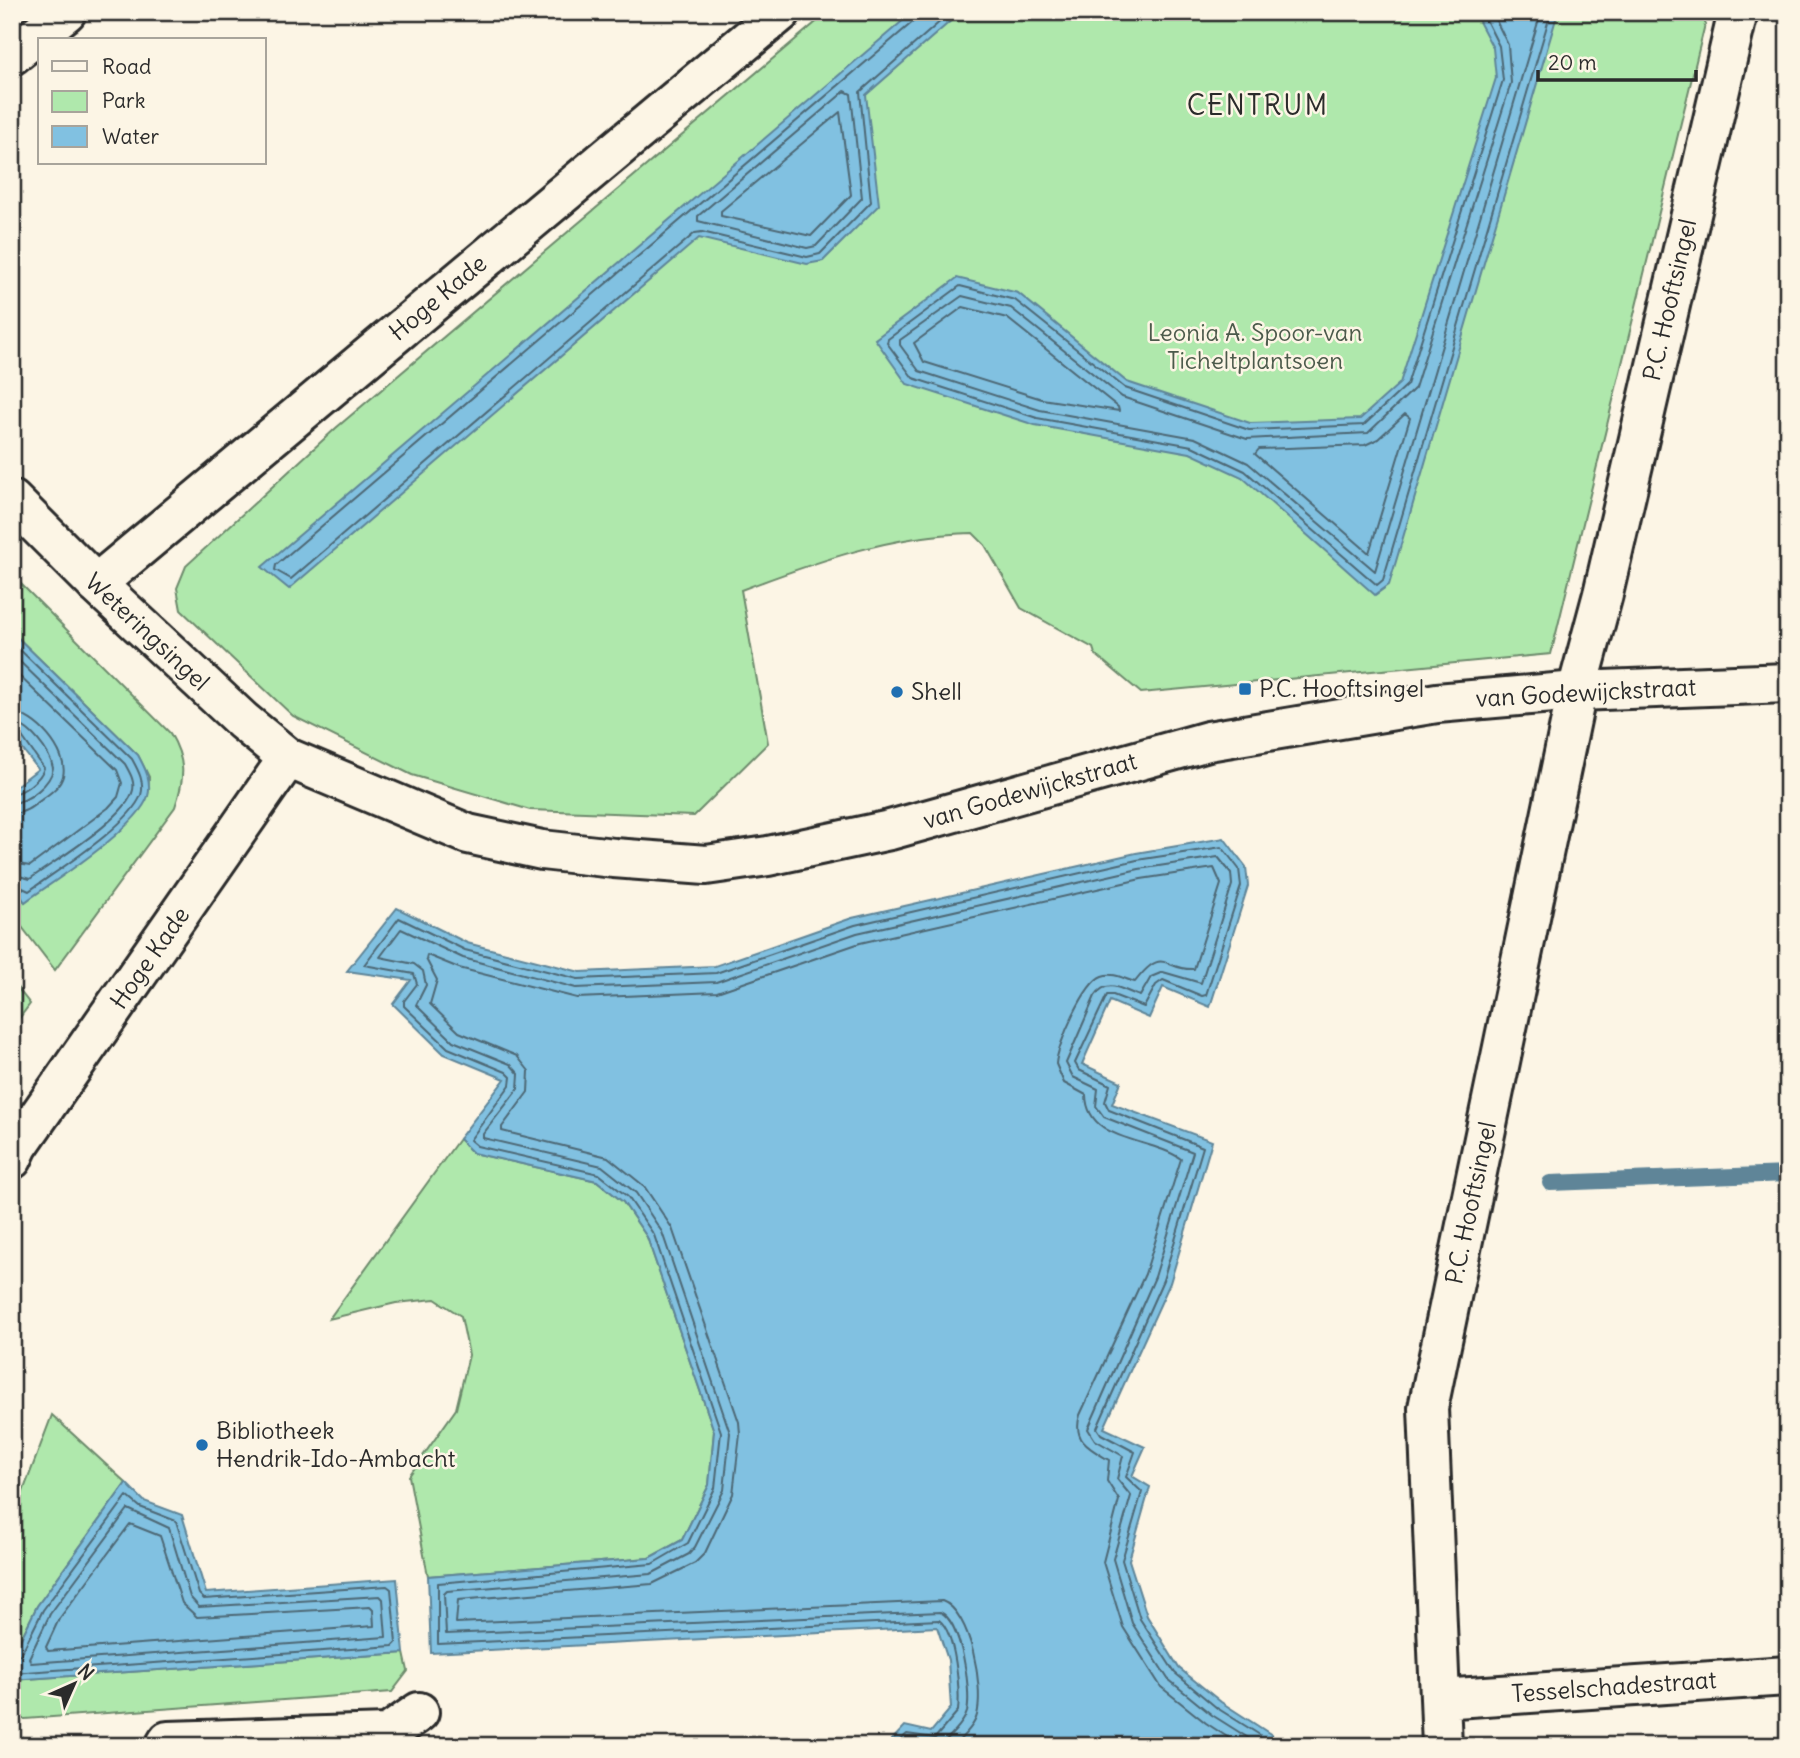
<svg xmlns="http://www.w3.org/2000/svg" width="1800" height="1758" font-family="Delius,sans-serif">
<rect width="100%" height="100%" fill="#fcf5e5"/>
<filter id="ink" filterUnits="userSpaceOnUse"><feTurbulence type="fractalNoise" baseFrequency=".0143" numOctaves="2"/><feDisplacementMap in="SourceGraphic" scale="14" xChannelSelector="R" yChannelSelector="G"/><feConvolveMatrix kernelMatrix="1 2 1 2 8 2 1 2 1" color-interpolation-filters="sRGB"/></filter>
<g filter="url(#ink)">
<path fill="#afe8ac" stroke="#6d8a6c" stroke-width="2" d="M 828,12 L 1708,12 L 1551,654 L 1141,693 L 1095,654 L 1093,648 L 1021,608 L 985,545 L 973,533 C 893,534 815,562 741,590 L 768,743 L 694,816 L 530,810 L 412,775 L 293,716 L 181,610 L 177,588 L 186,566 L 336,428 Z
M 12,575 L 170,733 C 186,760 185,778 175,807 L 55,970 L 12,914 L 12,886 L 25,902 L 148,796 L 149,777 L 138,755 L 12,632 Z
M 12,981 L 30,1004 L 12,1028 Z
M 459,1139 L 473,1153 L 597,1181 L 623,1202 L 647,1237 L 714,1431 L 709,1485 L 682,1540 L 649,1558 L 428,1576 L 409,1476 L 456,1409 L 469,1355 L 461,1316 L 435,1299 L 396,1303 L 329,1319 Z
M 52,1415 L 126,1483 L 37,1606 L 12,1657 L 12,1521 Z
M 404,1653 L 408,1671 L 392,1692 L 12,1720 L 12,1680 Z"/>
<path fill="#81c1e1" stroke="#5f8598" stroke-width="2" d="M 913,12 L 961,12 L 866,95 L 879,205 L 823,261 L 807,264 L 699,238 L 289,589 L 262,567 Z
M 1474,12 L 1558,12 L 1389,585 L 1375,595 L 1242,477 L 1190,453 L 1035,425 L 907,384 L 875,339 L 957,278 L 1018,293 L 1127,382 L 1250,423 L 1360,419 L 1400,383 L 1496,78 L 1493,48 Z
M 12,632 L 138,755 C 145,768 152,781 148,796 C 138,828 54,881 25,902 L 12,886 L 12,789 L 38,769 L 12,736 Z
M 1224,838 L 1246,867 L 1248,886 L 1210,1007 L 1163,987 L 1149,1018 L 1110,1001 L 1082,1064 L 1121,1082 L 1112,1104 L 1212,1141 L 1170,1283 L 1104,1428 L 1145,1447 L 1132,1476 L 1150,1487 L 1129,1560 L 1147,1616 L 1179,1668 L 1221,1702 L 1272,1735 L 1266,1746 L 886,1746 L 905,1726 L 931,1732 L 951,1708 L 948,1660 L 937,1627 L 431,1653 L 428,1576 L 649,1558 L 682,1540 L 709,1485 L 714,1431 L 647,1237 L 623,1202 L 597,1181 L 473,1153 L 459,1139 L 505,1079 L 444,1054 L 393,1004 L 411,980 L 347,971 L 397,908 L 467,943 L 580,972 L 715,966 L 852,918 L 1136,853 Z
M 126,1483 L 144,1501 L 182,1515 L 206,1593 L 397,1579 L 404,1653 L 12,1680 L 12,1657 L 37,1606 Z"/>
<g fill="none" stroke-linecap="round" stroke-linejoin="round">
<path stroke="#4d6774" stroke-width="2" d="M 917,12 L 914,21 L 276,565 L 275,570 L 291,579 L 695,233 L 702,232 L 807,257 L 820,254 L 871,202 L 860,92 L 951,12
M 1482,12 L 1499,46 L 1503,80 L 1407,385 L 1364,425 L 1249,430 L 1125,388 L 1015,300 L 960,286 L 888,339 L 887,343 L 913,378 L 1037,418 L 1192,446 L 1245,471 L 1377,585 L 1383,580 L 1551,12
M 1492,12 L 1508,45 L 1511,83 L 1415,388 L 1368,433 L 1247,439 L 1122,397 L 1011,308 L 962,296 L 900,340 L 900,345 L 919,371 L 1040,410 L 1195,438 L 1248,463 L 1375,571 L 1541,12
M 845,91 L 851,94 L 862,198 L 816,246 L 807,248 L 698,221 L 698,216 Z
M 840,112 L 851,195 L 811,236 L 721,216 L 721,211 Z
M 963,307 L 1007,318 L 1118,407 L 1119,411 L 1042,399 L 924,362 L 914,343 Z
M 1405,414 L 1410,418 L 1369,553 L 1255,454 L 1259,449 L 1365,445 L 1378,439 Z
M 12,642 L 132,759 C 138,770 145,782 141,795 C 130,825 56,871 29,891 L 12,883
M 12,654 L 125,764 C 129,772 135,780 133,790 C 127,818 54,861 30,879 L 12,874
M 12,669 L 117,770 L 122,783 L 118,797 L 108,808 L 30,866 L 12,863
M 12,713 C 35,714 69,752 63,776 C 60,787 50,793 41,800 C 32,807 25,813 12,814
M 12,723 C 29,724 50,752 53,768 C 51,784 28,802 12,803
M 12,732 L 21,735 L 44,768 C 41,779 23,793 12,794
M 128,1509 L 169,1528 L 190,1597 L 199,1607 L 380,1596 L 383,1599 L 386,1637 L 31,1663 L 29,1658 L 50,1614 Z
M 130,1524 L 160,1536 L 182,1603 L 197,1617 L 370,1607 L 373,1610 L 374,1626 L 48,1651 L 46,1647 L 59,1619 Z
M 12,1658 L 21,1654 L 43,1610 L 127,1496 L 140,1507 L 176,1521 L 199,1594 L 204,1599 L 387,1586 L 391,1589 L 396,1643 L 393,1646 L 12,1673
M 893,1746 L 907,1734 L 935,1738 L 958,1711 C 960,1691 956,1633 939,1620 L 438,1644 L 438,1583 L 652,1564 L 688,1543 L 715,1488 L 721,1432 L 654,1235 L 628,1197 L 599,1174 L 477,1146 L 470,1140 L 510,1085 L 511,1077 L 506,1072 L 448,1048 L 404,1006 L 404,1001 L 417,984 L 414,974 L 364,965 L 399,918 L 465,950 L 578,979 L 716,973 L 855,925 L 1137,860 L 1222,847 L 1239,869 L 1241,886 L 1206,995 L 1202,996 L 1163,980 L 1156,985 L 1144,1007 L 1113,995 L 1107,995 L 1075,1063 L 1079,1070 L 1110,1085 L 1105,1102 L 1109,1110 L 1203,1147 L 1163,1280 L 1097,1428 L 1101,1434 L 1135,1452 L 1126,1477 L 1142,1492 L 1122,1560 L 1140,1619 L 1175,1673 L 1217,1708 L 1260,1735 L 1260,1746
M 939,1746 C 948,1739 964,1723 967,1712 C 972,1691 961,1620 940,1612 L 446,1634 L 444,1594 L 447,1591 L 651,1574 L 689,1554 L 695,1547 L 724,1490 L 730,1433 L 662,1232 L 636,1193 L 602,1166 L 483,1138 L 483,1134 L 518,1089 L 519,1074 L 510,1064 L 453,1041 L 416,1005 L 426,985 L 423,971 L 414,964 L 380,957 L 401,929 L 463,958 L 576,988 L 716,982 L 857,933 L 1139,869 L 1218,857 L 1231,873 L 1232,885 L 1201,983 L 1163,972 L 1151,977 L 1140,996 C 1123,991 1108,977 1095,996 L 1066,1063 L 1073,1077 L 1098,1089 L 1096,1106 L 1104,1117 L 1193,1152 L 1155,1277 L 1088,1429 L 1095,1440 L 1123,1456 L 1117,1479 L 1131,1496 L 1113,1559 L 1132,1623 L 1168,1679 L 1212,1715 L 1250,1739 L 1252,1746
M 954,1746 C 962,1737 974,1727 977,1715 C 984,1688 971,1611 942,1601 L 456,1623 L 458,1600 L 652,1584 L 695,1563 L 705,1553 L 733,1494 L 740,1434 L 739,1422 L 672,1228 L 644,1186 L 608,1157 L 502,1131 L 502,1127 L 528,1092 L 529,1071 L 517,1056 L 459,1032 L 430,1004 L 437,980 L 426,959 L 427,955 L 459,968 L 577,998 L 717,992 L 860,943 L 1141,879 L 1214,868 L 1221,884 L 1194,969 C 1164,971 1164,944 1135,982 C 1124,979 1114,972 1102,976 C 1085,982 1057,1045 1056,1064 L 1064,1083 L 1086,1095 C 1087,1143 1150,1137 1181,1159 L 1145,1274 L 1080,1415 C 1072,1441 1090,1449 1109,1460 L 1107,1481 L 1119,1500 L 1103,1562 L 1123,1627 L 1161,1687 L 1206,1723 L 1241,1746"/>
<path stroke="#5f8598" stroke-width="16" d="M 1550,1183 L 1788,1174"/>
<g stroke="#2b2b2b" stroke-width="44">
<path id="minor" d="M 12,55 L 66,12
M 96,584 L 781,12
M 1440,1699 L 1788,1676
M 165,1746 L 168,1741 L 388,1734 L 419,1712
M 1442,1746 L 1428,1408 L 1577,691 L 1603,594 L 1738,12"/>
</g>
<g stroke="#2b2b2b" stroke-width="44">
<path id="tertiary" d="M 12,1159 L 18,1146 L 288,758"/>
</g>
<g stroke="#2b2b2b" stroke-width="44">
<path id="secondary" d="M 12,500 L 96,584 L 243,721 L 288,758 L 468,834 L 542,850 L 614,858 L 706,865 L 768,856 L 890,830 L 1208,741 L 1437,703 L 1577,691 L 1788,683"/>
</g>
<use href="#minor" stroke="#fcf5e5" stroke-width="38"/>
<use href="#tertiary" stroke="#fcf5e5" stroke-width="38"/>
<use href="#secondary" stroke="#fcf5e5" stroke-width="38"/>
</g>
</g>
<g fill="#1f6fb2" stroke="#fcf5e5" stroke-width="2.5">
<rect x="1238" y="682" width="14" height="14" rx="3.5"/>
<circle cx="897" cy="692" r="7"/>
<circle cx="202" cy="1445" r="7"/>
</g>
<g text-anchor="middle" stroke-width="5" stroke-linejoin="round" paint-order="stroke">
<g font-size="24" fill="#2b2b2b" stroke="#fcf5e5">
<text transform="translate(438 298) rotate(-40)" y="8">Hoge Kade</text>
<text transform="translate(1670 300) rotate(-77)" y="8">P.C. Hooftsingel</text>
<text transform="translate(147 632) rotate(43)" y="8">Weteringsingel</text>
<text transform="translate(1586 693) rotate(-3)" y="8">van Godewijckstraat</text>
<text transform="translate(1030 791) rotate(-16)" y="8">van Godewijckstraat</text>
<text transform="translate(150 958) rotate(-55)" y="8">Hoge Kade</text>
<text transform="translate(1471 1203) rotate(-78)" y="8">P.C. Hooftsingel</text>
<text transform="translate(1614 1687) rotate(-4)" y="8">Tesselschadestraat</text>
</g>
<g font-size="24" fill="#4c5a4b" stroke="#fcf5e5">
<text x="1255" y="341">Leonia A. Spoor-van<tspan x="1255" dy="28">Ticheltplantsoen</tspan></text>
</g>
<g font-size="24" fill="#2b2b2b" stroke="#fcf5e5" text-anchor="start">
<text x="1259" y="697">P.C. Hooftsingel</text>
<text x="911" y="700">Shell</text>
<text x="216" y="1439">Bibliotheek<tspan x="216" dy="28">Hendrik-Ido-Ambacht</tspan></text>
</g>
<g font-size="28" letter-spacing="2" fill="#2b2b2b" stroke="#fcf5e5">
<text x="1258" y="115">CENTRUM</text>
</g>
</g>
<rect width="1800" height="1758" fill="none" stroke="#fcf5e5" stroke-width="42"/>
<rect x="21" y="21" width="1758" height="1716" fill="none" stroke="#2b2b2b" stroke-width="2.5" filter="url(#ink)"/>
<rect x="38" y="38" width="228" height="126" fill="#fcf5e5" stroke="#a8a49b" stroke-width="2"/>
<rect x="52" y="61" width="35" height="10" fill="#fcf5e5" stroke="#a8a49b" stroke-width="2"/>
<text x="102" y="74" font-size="21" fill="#2b2b2b">Road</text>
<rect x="52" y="91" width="35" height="21" fill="#afe8ac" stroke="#a8a49b" stroke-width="2"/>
<text x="102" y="108" font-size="21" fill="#2b2b2b">Park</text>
<rect x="52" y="126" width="35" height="21" fill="#81c1e1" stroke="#a8a49b" stroke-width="2"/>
<text x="102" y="144" font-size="21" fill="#2b2b2b">Water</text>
<g transform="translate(74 1684) rotate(45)" stroke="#fcf5e5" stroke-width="5" paint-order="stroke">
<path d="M0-5L12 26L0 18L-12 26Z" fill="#2b2b2b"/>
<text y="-10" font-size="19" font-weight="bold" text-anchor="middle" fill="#2b2b2b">N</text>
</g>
<path d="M1538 70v10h158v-10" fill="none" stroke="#2b2b2b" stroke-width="3.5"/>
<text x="1548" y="70" font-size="21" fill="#2b2b2b" stroke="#fcf5e5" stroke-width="5" paint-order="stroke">20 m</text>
</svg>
